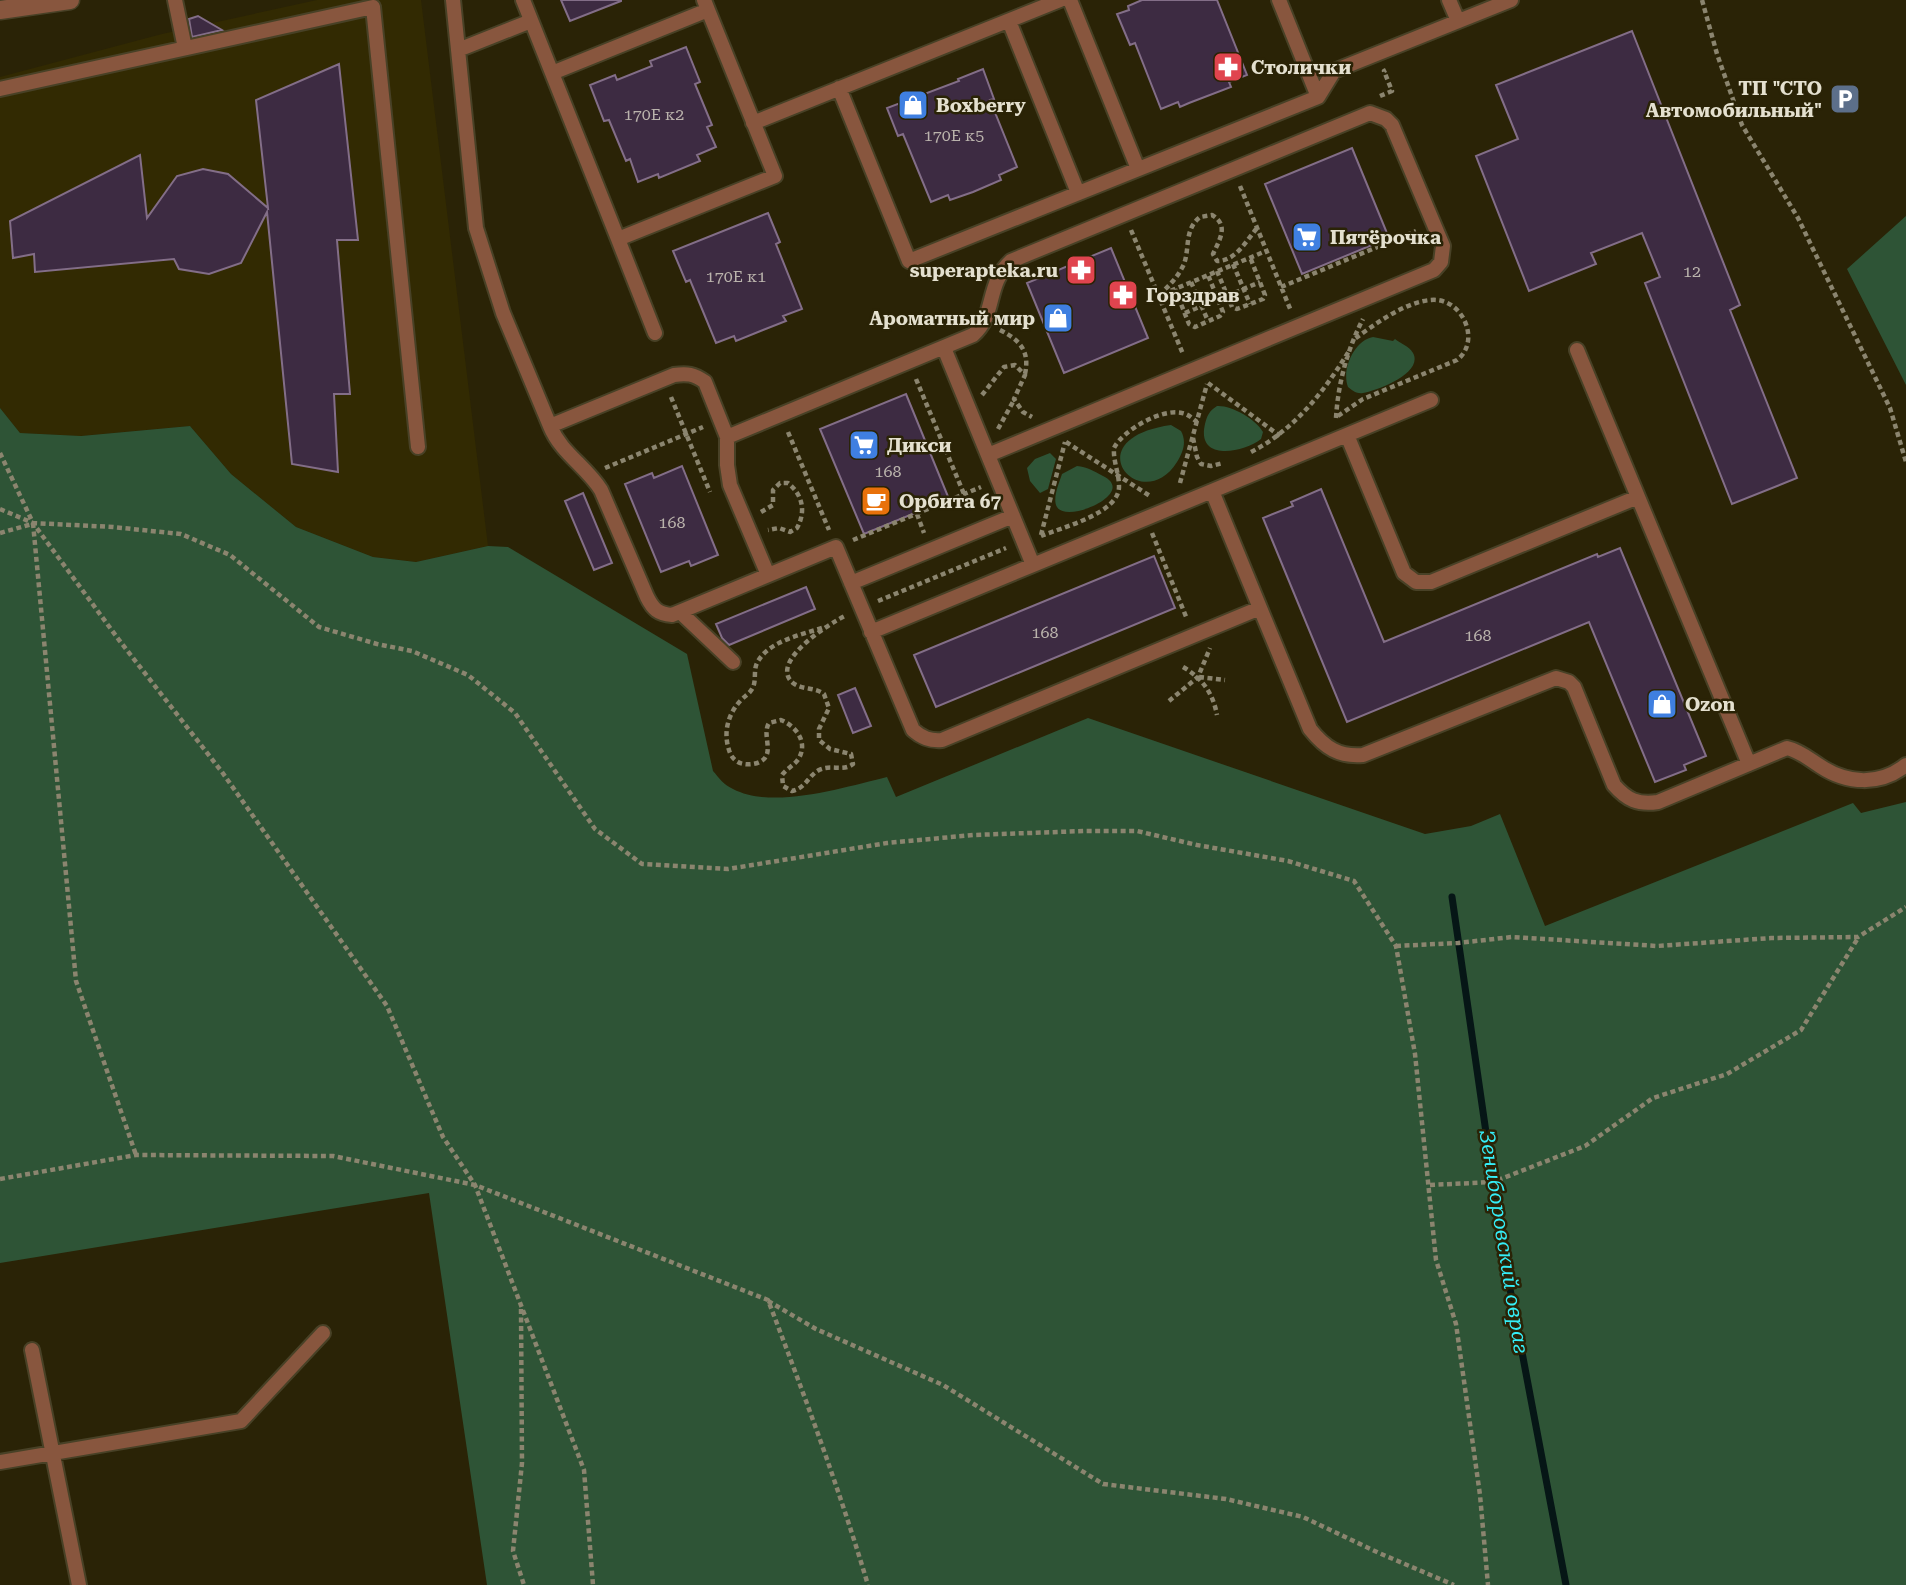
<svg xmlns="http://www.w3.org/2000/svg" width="1906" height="1585" font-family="'Roboto Serif',serif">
<rect width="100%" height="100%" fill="#2a2306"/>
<path fill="#322a02" d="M 317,0 L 421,0 L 488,546 L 416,562 L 373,557 L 296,527 L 231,474 L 190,426 L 80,436 L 20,433 L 0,408 L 0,77 L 162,34 Z"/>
<path fill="#2e5436" d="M 1906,216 L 1906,385 L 1847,269 Z
M 1373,337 L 1393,341 L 1395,339 C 1401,344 1409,346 1413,353 C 1424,373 1377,391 1363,393 C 1357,394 1353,391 1348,387 C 1341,369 1355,340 1373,337 Z
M 1217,406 C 1231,405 1256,419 1263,432 L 1261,439 C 1243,453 1196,462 1205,424 C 1207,416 1209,411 1217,406 Z
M 0,408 L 20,433 L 81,436 L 190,426 L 231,474 L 296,527 L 373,557 L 416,562 L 488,546 L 508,547 L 687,654 L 713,771 C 719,778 724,785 733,789 C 773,810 845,787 887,777 L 896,797 L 1088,718 L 1425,834 L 1471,826 L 1500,814 L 1545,926 L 1853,803 L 1861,813 L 1906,802 L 1906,1585 L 487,1585 L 429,1193 L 0,1263 Z
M 1171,425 L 1181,431 C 1187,442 1183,452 1177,462 C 1142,518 1072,439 1171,425 Z
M 1050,453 L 1056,459 L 1048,489 L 1040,493 L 1030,481 L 1027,468 L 1035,459 Z
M 1077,466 C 1087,467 1094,471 1103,476 C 1138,493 1067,524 1057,507 C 1052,499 1059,483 1062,474 Z"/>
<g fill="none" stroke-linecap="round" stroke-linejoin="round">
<path stroke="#061616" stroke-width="7" d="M 1452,897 L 1504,1257 L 1566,1585"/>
</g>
<path fill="#3d2b42" stroke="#836e88" stroke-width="2" d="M 561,0 L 621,0 L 621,1 L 570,21 Z
M 1142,0 L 1217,0 L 1247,75 L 1229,82 L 1231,87 L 1189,103 L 1180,107 L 1178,102 L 1161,109 L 1135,43 L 1130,45 L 1117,14 L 1129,10 L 1128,6 Z
M 198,16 L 222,30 L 192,37 L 189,19 Z
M 1632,31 L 1740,305 L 1730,310 L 1797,478 L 1732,504 L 1645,283 L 1660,277 L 1642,233 L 1591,253 L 1596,264 L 1529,291 L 1476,156 L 1518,139 L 1496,85 Z
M 686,47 L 700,82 L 695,84 L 712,125 L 707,127 L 716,147 L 697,155 L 700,161 L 659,178 L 658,174 L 638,182 L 630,159 L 626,161 L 609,120 L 604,121 L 590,85 L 615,75 L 617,80 L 652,66 L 650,61 Z
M 339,64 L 358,240 L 337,240 L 350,394 L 334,394 L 338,472 L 292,464 L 267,212 L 241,263 L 209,274 L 179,269 L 174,259 L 35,272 L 34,254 L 13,258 L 10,221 L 140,155 L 147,218 L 177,176 L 203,169 L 228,174 L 268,208 L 256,100 Z
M 983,69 L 994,99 L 990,100 L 1017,167 L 999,175 L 1001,180 L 973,192 L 950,200 L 948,195 L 931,202 L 903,134 L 898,136 L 887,108 L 959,81 L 958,79 Z
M 1352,148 L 1389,238 L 1302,274 L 1265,184 Z
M 768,213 L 780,242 L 776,244 L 802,309 L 783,316 L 786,321 L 763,330 L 736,341 L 734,336 L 716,343 L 690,280 L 686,282 L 673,251 Z
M 1111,248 L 1148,338 L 1064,373 L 1027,283 Z
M 906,394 L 949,499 L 864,534 L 820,429 Z
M 682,466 L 718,555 L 691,566 L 689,561 L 661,572 L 625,484 L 652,473 L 654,478 Z
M 1321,489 L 1384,642 L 1597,554 L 1598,557 L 1620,548 L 1706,756 L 1684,765 L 1686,770 L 1655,782 L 1589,622 L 1347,722 L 1263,518 L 1293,506 L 1291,502 Z
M 583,493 L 612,563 L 594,570 L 565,501 Z
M 1154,556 L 1175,608 L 936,707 L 914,655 Z
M 806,587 L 815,609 L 729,645 L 722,638 L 716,624 Z
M 855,688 L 871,726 L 853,733 L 838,695 Z"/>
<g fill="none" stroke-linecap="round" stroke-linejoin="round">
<g stroke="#484126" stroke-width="18">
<path id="service" d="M 175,0 L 185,48
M 453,0 L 476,228 L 503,313 L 550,426 L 674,375 C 687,373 694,374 705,382 L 727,437 L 973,335 C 997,314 985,285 1011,261 L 1370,113 L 1386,119 L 1392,125 L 1443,246 L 1441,262 L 1434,270 L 988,455
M 523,0 L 552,73 L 708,10 L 704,0
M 1070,0 L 1138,169
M 1279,0 L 1318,97
M 1449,0 L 1458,21
M 1009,21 L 1078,193
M 458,50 L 531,21
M 552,73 L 618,239 L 775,176 L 708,10
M 839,88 L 909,261 L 1318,97 L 1334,71 L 1511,0
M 0,89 L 373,7 L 418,447
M 753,123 L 1060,0
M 618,239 L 655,333
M 944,348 L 1033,565 L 1212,491
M 1577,350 L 1638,497
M 550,426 C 561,453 586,466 601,490 L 647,597 C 653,609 658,614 672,615 L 836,547 L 913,730 C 922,738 930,741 942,740 L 1260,608 L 1212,491 L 1431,400
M 1347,435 L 1404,573 L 1416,582 L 1431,582 L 1638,497 L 1749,764
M 727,437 L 727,465 L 730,485 L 768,575
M 851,583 L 1013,516
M 1260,608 L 1310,729 C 1325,748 1339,757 1363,755 L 1556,678 L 1569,682 L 1574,687 L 1614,785 C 1627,800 1638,805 1658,802 L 1787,748 C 1800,751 1809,759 1820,766 C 1847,784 1880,786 1906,765
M 680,612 L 733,662
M 871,632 L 1033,565
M 32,1350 L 79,1585
M 0,1462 L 241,1421 L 323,1333"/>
</g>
<g stroke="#484126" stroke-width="21">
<path id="minor" d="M 0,10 L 70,0"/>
</g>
<path stroke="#8b856f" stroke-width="4.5" stroke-dasharray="5 3.5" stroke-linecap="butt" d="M 1702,0 L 1717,54 L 1742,125 L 1798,218 L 1890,408 L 1906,462
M 1380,96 L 1392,91 L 1384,71 L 1386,70
M 1240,186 L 1291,311
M 1131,230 L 1183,354
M 1233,264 L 1250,304
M 1217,271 L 1232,307 L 1237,309 L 1263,299 L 1265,295 L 1250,257
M 1191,282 L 1208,321
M 1281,287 L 1416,231
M 1175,289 L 1189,324 L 1195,327 L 1220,316 L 1223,312 L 1208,275
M 1163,294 L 1266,251
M 1159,295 C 1169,286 1178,277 1184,264 C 1190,247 1184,230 1200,217 L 1212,215 C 1229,225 1220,239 1213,254 L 1217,261 C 1236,261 1246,241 1257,228
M 1227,296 L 1260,282
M 1185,313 L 1218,299
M 1000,330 C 1020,340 1030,351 1025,374
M 916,379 L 964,494
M 1208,383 L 1280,436
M 982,395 L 1004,367 L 1015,365 L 1025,375 L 1014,399 L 1023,412 L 1032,417
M 671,397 L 710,492
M 1338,416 L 1363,399 L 1457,360 C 1482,341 1462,297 1431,300 C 1404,302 1374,325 1353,340
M 1336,418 C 1338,384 1347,350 1363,319
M 998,429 L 1014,400
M 788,432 L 829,530
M 1193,438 L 1197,457 L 1201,464 L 1211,466 L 1223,463
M 1066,442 L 1150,496
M 1251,452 C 1294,430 1324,392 1349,351
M 0,453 L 33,523 L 113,527 L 181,534 L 230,555 L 319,627 L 377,644 L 412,651 L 468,675 L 515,713 L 595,829 L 642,864 L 728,869 L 887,843 L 973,835 L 1085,831 L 1137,831 L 1197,845 L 1288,861 L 1354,881 L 1396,946 L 1415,1054 L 1436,1260 L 1456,1324 L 1480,1495 L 1488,1585
M 605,468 L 703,427
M 1180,483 L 1207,384
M 0,509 L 33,523 L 119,640 L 222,772 L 387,1006 L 443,1137 L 475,1185 L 584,1470 L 593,1585
M 761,512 L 773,505 L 773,490 L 780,483 L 788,483 C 803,495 806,512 797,528 L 790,532 L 779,528 L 768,530
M 917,514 L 924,533
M 33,523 L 76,981 L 136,1155
M 0,533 L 32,524
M 1152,533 L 1187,619
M 1041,535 L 1065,442
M 1041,536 C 1063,527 1120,513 1119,486 C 1119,473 1113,461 1114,448 C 1123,430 1162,408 1182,413 C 1188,414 1192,418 1197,422
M 853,540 L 981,487
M 878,601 L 1006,548
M 822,628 C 801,635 768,641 757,663 C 753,671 757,681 752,689 C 749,694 745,696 741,700 C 728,714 723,732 729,750 C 731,757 736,763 744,764 C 750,765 759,764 764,759 C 773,750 762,734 769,723 L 781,720 C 796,726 808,742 799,758 C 795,765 787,768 782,775 L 783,786 L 792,791 C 806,788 808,776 819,770 C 831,764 843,772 853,764 L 851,754 L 830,749 L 819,740 L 819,729 L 829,708 L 824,694 C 815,687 802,690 793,683 C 768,662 830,623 845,616
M 1183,667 C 1202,678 1213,693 1217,715
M 1199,677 L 1225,680
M 1169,701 L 1198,677 L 1210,648
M 1396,946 L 1458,943 L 1512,937 L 1657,946 L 1771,938 L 1858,937 L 1906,907
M 0,1179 L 136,1155 L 333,1156 L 475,1185 L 768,1300 C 804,1394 839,1488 868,1585
M 1430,1185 L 1493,1182 L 1585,1146 L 1653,1098 L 1727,1074 L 1801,1030 L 1858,938
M 768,1301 L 816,1329 L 943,1385 L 1103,1484 L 1226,1499 L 1303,1517 L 1379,1553 L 1454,1585
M 521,1309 L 522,1463 L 513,1551 L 524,1585"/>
<use href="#service" stroke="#88563e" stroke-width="14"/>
<use href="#minor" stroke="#88563e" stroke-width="18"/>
</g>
<defs>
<g id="pharmacy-square" transform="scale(1.575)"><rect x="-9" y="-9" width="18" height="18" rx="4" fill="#e0444e" stroke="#2a2306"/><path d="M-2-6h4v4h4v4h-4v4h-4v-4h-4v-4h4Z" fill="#fff"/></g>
<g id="parking-square" transform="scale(1.575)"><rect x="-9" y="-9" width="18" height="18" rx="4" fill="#5c6f8a" stroke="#2a2306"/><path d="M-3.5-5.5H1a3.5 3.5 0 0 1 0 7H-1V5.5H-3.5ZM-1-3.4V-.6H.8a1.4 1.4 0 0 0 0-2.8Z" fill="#fff"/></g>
<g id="shop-square" transform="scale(1.575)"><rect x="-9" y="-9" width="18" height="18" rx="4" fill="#3f7fe0" stroke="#2a2306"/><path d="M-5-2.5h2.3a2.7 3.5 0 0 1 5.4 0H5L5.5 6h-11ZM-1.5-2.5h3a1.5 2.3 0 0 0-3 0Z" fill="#fff"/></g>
<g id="supermarket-square" transform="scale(1.575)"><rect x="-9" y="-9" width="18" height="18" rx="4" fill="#3f7fe0" stroke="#2a2306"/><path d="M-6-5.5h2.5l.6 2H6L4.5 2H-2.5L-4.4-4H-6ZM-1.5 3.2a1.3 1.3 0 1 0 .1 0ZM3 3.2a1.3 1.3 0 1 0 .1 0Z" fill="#fff"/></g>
<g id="cafe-square" transform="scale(1.575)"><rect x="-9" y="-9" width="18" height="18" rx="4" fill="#e8710a" stroke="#2a2306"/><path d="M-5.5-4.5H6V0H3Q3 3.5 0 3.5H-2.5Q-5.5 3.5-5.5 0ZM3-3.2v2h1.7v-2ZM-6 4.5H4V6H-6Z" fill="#fff"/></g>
</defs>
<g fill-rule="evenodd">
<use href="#pharmacy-square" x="1228" y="67"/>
<use href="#parking-square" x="1845" y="99"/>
<use href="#shop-square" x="913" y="105"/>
<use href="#supermarket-square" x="1307" y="237"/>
<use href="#pharmacy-square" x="1081" y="270"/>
<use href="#pharmacy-square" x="1123" y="295"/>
<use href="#shop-square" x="1058" y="318"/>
<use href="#supermarket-square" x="864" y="445"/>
<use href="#cafe-square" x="876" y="501"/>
<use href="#shop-square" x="1662" y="704"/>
</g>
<g text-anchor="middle" stroke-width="5" stroke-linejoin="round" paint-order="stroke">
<g font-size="16" fill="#bab3ac">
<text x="654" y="120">170Е к2</text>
<text x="954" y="141">170Е к5</text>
<text x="1692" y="277">12</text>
<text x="736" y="282">170Е к1</text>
<text x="888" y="477">168</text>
<text x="672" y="528">168</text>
<text x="1045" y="638">168</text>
<text x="1478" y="641">168</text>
</g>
<g font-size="19" font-weight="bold" fill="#e4e0cf" stroke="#2a2306" text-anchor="start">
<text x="1251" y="74">Столички</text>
<text x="1822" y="95" text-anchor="end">ТП "СТО<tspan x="1822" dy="22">Автомобильный"</tspan></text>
<text x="936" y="112">Boxberry</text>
<text x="1330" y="244">Пятёрочка</text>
<text x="1058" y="277" text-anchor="end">superapteka.ru</text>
<text x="1146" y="302">Горздрав</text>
<text x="1035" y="325" text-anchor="end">Ароматный мир</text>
<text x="887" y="452">Дикси</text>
<text x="899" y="508">Орбита 67</text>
<text x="1685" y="711">Ozon</text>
</g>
<g font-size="21" font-style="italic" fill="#35eef7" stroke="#2a2306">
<text transform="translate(1504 1242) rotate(81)" y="7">Зениборовский овраг</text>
</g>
</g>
</svg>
